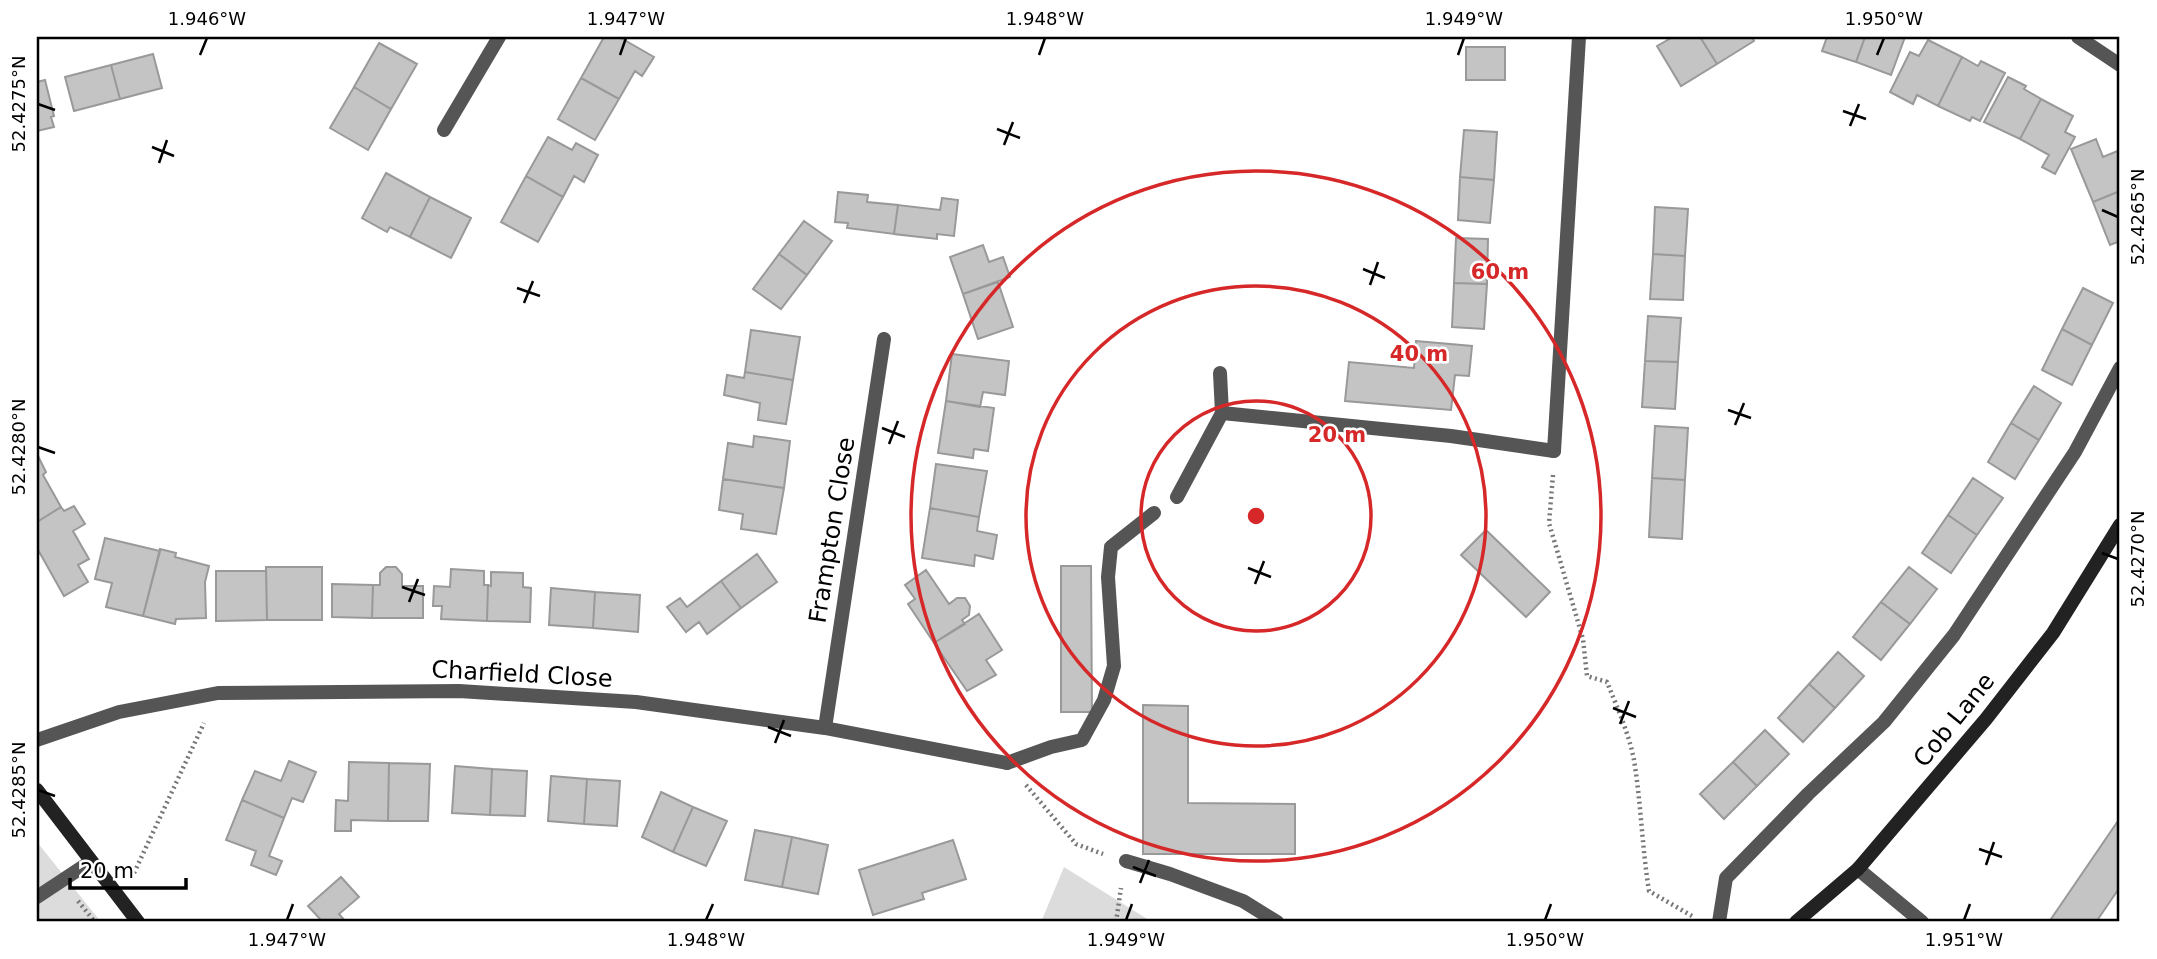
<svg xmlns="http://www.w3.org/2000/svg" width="2157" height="959" font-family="'DejaVu Sans',sans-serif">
<rect width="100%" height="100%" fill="#fff"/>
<path fill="#dcdcdc" d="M 37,842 L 101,922 L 37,922 Z
M 1064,867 L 1152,922 L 1041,922 Z"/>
<path fill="#c4c4c4" stroke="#999" stroke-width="2" d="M 604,37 L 619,37 L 654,57 L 642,76 L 635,71 L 619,99 L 581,78 Z
M 1673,37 L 1700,37 L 1717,64 L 1681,86 L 1657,46 Z
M 1700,37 L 1752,37 L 1754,41 L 1717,64 Z
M 1827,37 L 1865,37 L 1856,62 L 1822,51 Z
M 1865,37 L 1905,37 L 1891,75 L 1856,62 Z
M 1928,40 L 1962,57 L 1938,106 L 1917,95 L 1913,104 L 1890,92 L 1910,52 L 1919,56 Z
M 379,43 L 417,64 L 391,109 L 354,87 Z
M 1466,47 L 1505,47 L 1505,80 L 1466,80 Z
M 153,54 L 162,88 L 120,99 L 111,65 Z
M 1962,57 L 1978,66 L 1981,61 L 2005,73 L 1980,121 L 1972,117 L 1970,121 L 1938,106 Z
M 111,65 L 120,99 L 74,111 L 65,77 Z
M 2008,77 L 2026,86 L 2024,89 L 2041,99 L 2020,139 L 1984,122 Z
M 581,78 L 619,99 L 595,140 L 558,119 Z
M 45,80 L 54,116 L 51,117 L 54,127 L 37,131 L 37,82 Z
M 354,87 L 391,109 L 368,150 L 330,128 Z
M 2041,99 L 2073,116 L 2065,132 L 2075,137 L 2055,174 L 2042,167 L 2049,155 L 2020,139 Z
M 1464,130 L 1497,132 L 1494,180 L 1460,177 Z
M 548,137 L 572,150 L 576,143 L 598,155 L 584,182 L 574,176 L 563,197 L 526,176 Z
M 2096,139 L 2103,157 L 2120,150 L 2120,191 L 2093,202 L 2071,149 Z
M 386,173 L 430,197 L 410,237 L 390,227 L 387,232 L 362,218 Z
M 526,176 L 563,197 L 538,242 L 501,222 Z
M 1460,177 L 1494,180 L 1490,223 L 1458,220 Z
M 2120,191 L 2120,241 L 2110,245 L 2093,202 Z
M 838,192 L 868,195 L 867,202 L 898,205 L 894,234 L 847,228 L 848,223 L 835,222 Z
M 430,197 L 471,218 L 451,258 L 410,237 Z
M 942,198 L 958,200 L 954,236 L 937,234 L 937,239 L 894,234 L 898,205 L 940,210 Z
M 1655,207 L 1688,209 L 1685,256 L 1653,254 Z
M 804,221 L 832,241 L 807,275 L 779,254 Z
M 1456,238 L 1488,239 L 1487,284 L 1454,283 Z
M 983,245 L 989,262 L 1003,257 L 1010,277 L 963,294 L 950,257 Z
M 779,254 L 807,275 L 781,309 L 753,289 Z
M 1653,254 L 1685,256 L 1683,300 L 1650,299 Z
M 998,282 L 1013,327 L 978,339 L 963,294 Z
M 1454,283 L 1487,284 L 1484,329 L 1452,327 Z
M 2083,288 L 2113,303 L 2092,345 L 2062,329 Z
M 1648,316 L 1681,318 L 1678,362 L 1645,361 Z
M 2062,329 L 2092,345 L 2072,385 L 2042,370 Z
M 751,330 L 800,337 L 793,380 L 745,372 Z
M 1416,341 L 1472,346 L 1469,376 L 1455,375 L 1451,410 L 1345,401 L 1349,362 L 1414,368 Z
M 952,354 L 1009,361 L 1005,395 L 983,392 L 980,407 L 946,401 Z
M 1645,361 L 1678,362 L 1675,409 L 1642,407 Z
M 745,372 L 793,380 L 786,424 L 758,420 L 760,403 L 724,395 L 727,375 L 744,378 Z
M 2034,386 L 2061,403 L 2039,440 L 2011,423 Z
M 946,401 L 994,408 L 988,451 L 974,449 L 973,458 L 938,453 Z
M 2011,423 L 2039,440 L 2015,479 L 1988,462 Z
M 1655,426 L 1688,428 L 1685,480 L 1652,478 Z
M 754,436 L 790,441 L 784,488 L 723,479 L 728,443 L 753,447 Z
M 37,454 L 46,472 L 43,475 L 61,507 L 37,522 Z
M 936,464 L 987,471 L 979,517 L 930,508 Z
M 1652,478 L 1685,480 L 1682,539 L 1649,537 Z
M 1973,478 L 2003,498 L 1977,535 L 1948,515 Z
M 723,479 L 784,488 L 776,534 L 741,529 L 743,514 L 719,510 Z
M 74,506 L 85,524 L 73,531 L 89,559 L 78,565 L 88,582 L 64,596 L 37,548 L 37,522 L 61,507 L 64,511 Z
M 930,508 L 979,517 L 977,531 L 997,535 L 993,559 L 975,555 L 974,566 L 922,558 Z
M 1948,515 L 1977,535 L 1951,573 L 1922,553 Z
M 1486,530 L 1550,592 L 1526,617 L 1461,555 Z
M 105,538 L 160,551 L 143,616 L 106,607 L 112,583 L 95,579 Z
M 160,549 L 176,553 L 175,557 L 209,566 L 205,582 L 206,618 L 176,619 L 175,624 L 143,616 Z
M 757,554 L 777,582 L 741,608 L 721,581 Z
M 1061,566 L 1091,566 L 1092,712 L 1061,712 Z
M 266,567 L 322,567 L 322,620 L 267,620 Z
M 386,567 L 396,567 L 402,574 L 402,586 L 423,586 L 423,618 L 372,618 L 373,585 L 380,585 L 380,573 Z
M 1909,567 L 1937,589 L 1910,624 L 1881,602 Z
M 451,569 L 484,571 L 484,585 L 488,585 L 487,621 L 441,619 L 442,606 L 433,606 L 434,586 L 450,587 Z
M 926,570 L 949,604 L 957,598 L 965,598 L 970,606 L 969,615 L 962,620 L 965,624 L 934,643 L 908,604 L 915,599 L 905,585 Z
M 216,571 L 266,571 L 267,620 L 216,621 Z
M 491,572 L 523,573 L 523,587 L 531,588 L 530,622 L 487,621 L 488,585 L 491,586 Z
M 721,581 L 741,608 L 707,634 L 699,622 L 686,632 L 667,607 L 680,598 L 687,607 Z
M 332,584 L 373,585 L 372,618 L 332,617 Z
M 551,588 L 595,592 L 593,628 L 549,625 Z
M 595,592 L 640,595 L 638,632 L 593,628 Z
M 1881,602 L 1910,624 L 1881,660 L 1853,637 Z
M 979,614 L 1002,650 L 986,660 L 996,675 L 967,691 L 934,643 Z
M 1838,652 L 1864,676 L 1835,708 L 1809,684 Z
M 1809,684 L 1835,708 L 1803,742 L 1778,718 Z
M 1143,705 L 1188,706 L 1188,803 L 1295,804 L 1295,854 L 1143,854 Z
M 1765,730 L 1789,754 L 1757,786 L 1733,762 Z
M 289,761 L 316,772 L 303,802 L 292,798 L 284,818 L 242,800 L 255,771 L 281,781 Z
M 349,762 L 389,763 L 388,821 L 351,820 L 351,831 L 335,831 L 336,800 L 348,801 Z
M 1733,762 L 1757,786 L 1724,819 L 1700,794 Z
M 389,763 L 430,764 L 428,821 L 388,821 Z
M 455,766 L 492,769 L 490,815 L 452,813 Z
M 492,769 L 527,771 L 525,816 L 490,815 Z
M 551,776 L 587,779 L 584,824 L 548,821 Z
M 587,779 L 620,781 L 617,826 L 584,824 Z
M 661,792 L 693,807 L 673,852 L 642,837 Z
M 242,800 L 284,818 L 269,856 L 282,861 L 276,875 L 251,865 L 256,851 L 226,840 Z
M 693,807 L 727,821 L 706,866 L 673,852 Z
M 2120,818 L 2120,887 L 2096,922 L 2049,922 Z
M 755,830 L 792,837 L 782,887 L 745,880 Z
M 792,837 L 828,845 L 818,894 L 782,887 Z
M 953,840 L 966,879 L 922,893 L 924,899 L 873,915 L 859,870 Z
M 341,877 L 359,897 L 339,914 L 346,922 L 319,922 L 321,920 L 308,906 Z"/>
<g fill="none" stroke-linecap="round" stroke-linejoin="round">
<path stroke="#777" stroke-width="4.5" stroke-dasharray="2 3.5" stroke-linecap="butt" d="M 1553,475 L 1549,523 L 1583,639 L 1587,676 L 1607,682 C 1617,707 1629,734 1634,760 C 1641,803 1642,847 1649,891 L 1692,916
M 1026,785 L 1076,844 L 1103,854
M 134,873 L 204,723
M 78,901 L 95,922
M 1116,922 L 1121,888"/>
<path stroke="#555" stroke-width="14" d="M 1220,373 L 1222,413
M 1177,497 L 1222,413 L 1451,436 L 1554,451
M 1007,763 L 1051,747 L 1082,740 L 1104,700 L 1114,666 L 1108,577 L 1111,547 L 1154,513
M 1126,861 L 1170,874 L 1243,901 L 1277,922
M 1858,869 L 1922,922
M 37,897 L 90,862
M 1719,922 L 1726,878 L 1808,794 L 1884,722 L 1954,635 L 2075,452 L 2120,368"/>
<path stroke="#555" stroke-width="14" d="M 2078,37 L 2120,65
M 444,130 L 499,37
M 1554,451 L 1579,37
M 825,728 L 884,339
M 37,740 L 119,712 L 218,693 L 459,691 L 636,702 L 825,728 L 1007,763"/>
<path stroke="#222" stroke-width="14" d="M 37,790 L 138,922
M 1796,922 L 1858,869 L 1986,719 L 2053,633 L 2120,525"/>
</g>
<path fill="none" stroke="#000" stroke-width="2.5" d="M 200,55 L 207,38M 620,55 L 626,38M 1039,55 L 1045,38M 1458,55 L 1464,38M 1877,55 L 1884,38M 38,104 L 55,110M 1843,111 L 1866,119M 1850,126 L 1859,104M 997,129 L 1020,138M 1004,145 L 1013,122M 152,147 L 174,156M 159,163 L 167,140M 2102,210 L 2118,217M 1363,269 L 1385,278M 1370,285 L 1378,262M 517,288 L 540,296M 524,303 L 533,281M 1728,410 L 1751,418M 1735,425 L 1744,403M 882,428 L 905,437M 889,444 L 898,421M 38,447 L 55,453M 2102,553 L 2118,559M 1248,568 L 1271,577M 1255,584 L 1264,561M 402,587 L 425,595M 409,602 L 418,579M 1613,708 L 1636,717M 1620,724 L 1629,701M 768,727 L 791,736M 775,743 L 784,720M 38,790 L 55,796M 1979,849 L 2002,857M 1986,865 L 1994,842M 1133,867 L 1156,876M 1140,883 L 1149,860M 287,920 L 293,904M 706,920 L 713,904M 1126,920 L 1132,904M 1545,920 L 1551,904M 1964,920 L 1970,904"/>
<g fill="none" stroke="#d62828" stroke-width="3.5">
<circle cx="1256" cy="516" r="115"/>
<circle cx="1256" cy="516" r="230"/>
<circle cx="1256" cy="516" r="345"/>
</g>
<g text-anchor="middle" stroke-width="5" stroke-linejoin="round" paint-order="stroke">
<g font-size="24" fill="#000" stroke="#fff">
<text transform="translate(832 530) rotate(-81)" y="8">Frampton Close</text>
<text transform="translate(522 674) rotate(3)" y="8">Charfield Close</text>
<text transform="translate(1954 720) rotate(-51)" y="8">Cob Lane</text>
</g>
</g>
<circle cx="1256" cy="516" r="10" fill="#d62828" stroke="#fff" stroke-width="3.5"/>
<g font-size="21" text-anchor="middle" font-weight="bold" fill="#d62828" stroke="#fff" stroke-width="5" stroke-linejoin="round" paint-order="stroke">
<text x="1500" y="279">60 m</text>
<text x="1419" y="361">40 m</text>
<text x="1337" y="442">20 m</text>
</g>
<rect width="2157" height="959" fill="none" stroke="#ffffff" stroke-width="77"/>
<path d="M70 878v10h116v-10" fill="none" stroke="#000000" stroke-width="3.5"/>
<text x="80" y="878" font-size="21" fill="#000000" stroke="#ffffff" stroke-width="5" paint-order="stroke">20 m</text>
<rect x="38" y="38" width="2080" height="882" fill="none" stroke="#000" stroke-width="2.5"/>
<g font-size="18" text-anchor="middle" fill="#000">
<text x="207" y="25">1.946°W</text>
<text x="626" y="25">1.947°W</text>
<text x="1045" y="25">1.948°W</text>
<text x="1464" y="25">1.949°W</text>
<text x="1884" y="25">1.950°W</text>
<text transform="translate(19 104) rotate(-90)" y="6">52.4275°N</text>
<text transform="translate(2138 217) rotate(-90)" y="6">52.4265°N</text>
<text transform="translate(19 447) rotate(-90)" y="6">52.4280°N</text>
<text transform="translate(2138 559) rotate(-90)" y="6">52.4270°N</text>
<text transform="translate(19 790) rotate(-90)" y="6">52.4285°N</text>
<text x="287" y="946">1.947°W</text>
<text x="706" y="946">1.948°W</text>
<text x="1126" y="946">1.949°W</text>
<text x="1545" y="946">1.950°W</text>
<text x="1964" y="946">1.951°W</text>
</g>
</svg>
